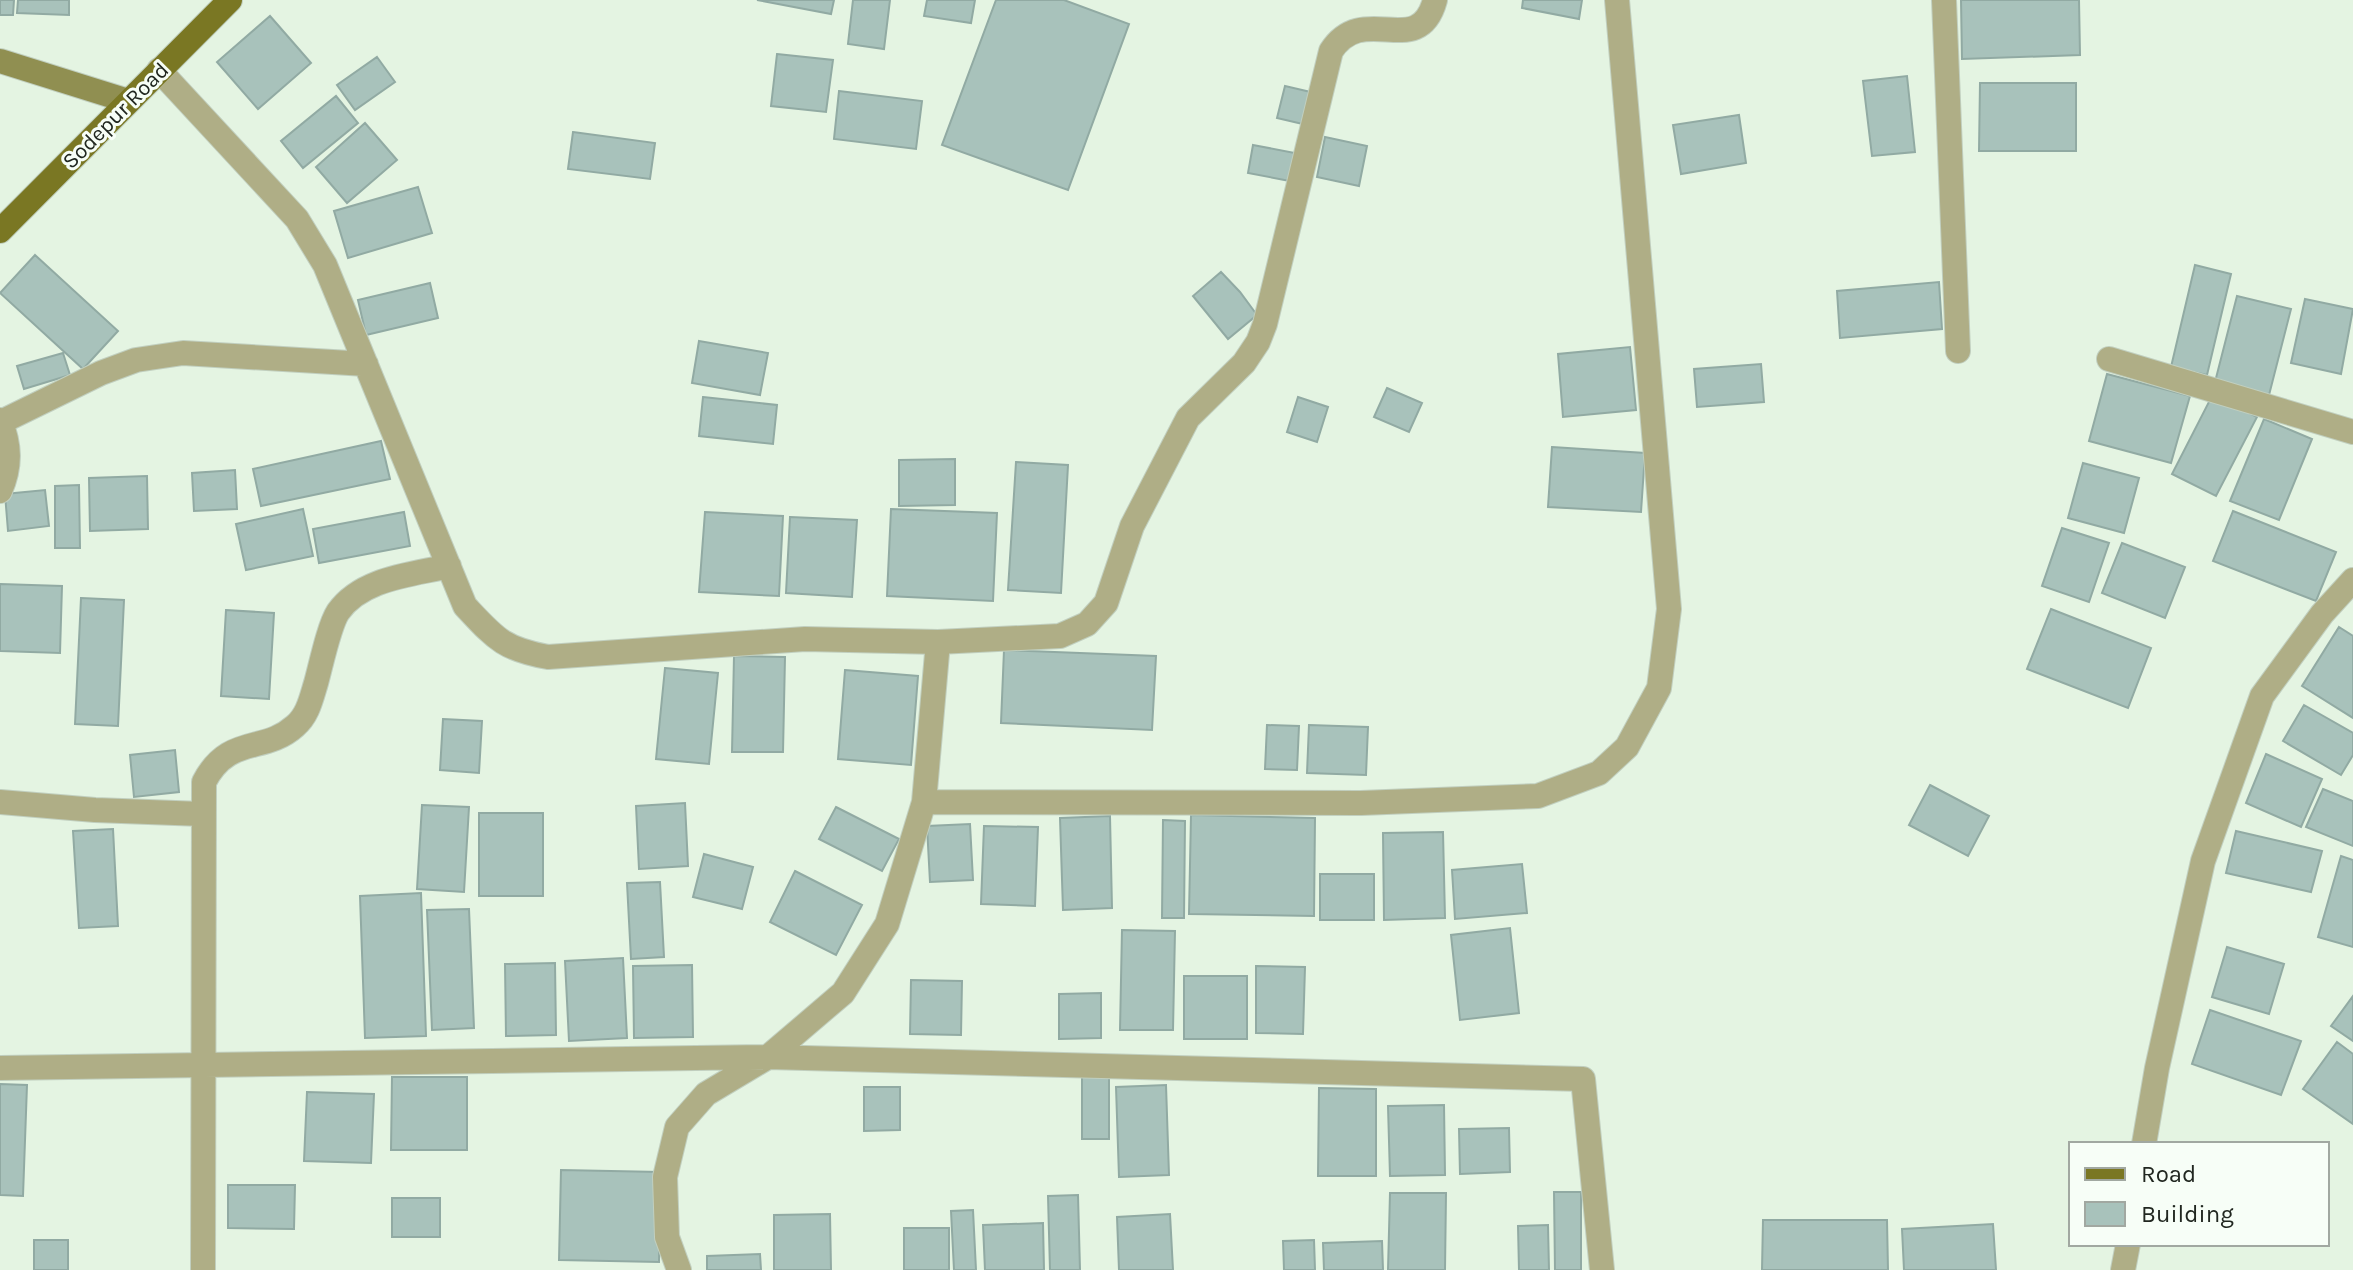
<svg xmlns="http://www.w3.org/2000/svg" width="2353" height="1270" font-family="Karla,sans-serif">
<rect width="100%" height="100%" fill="#e4f4e2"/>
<path fill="#a8c2bb" stroke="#91aaa3" stroke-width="2" d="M 0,0 L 14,0 L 13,15 L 0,15 Z
M 18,0 L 69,0 L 69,15 L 17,13 Z
M 757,0 L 834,0 L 831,14 Z
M 853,0 L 890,0 L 884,49 L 848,44 Z
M 927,0 L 975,0 L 971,23 L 924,16 Z
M 996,0 L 1064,0 L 1129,24 L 1068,190 L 942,145 Z
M 1523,0 L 1582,0 L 1579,19 L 1522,8 Z
M 1961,0 L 2079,0 L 2080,55 L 1962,59 Z
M 270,16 L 311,63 L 258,109 L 217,62 Z
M 777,54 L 833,60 L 826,112 L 771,106 Z
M 377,57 L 395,82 L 355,110 L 337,85 Z
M 1907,76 L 1915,152 L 1872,156 L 1863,81 Z
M 1980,83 L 2076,83 L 2076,151 L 1979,151 Z
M 1285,86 L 1315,93 L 1307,125 L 1277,118 Z
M 839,91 L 922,101 L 916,149 L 834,139 Z
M 336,96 L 358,123 L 303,168 L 281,141 Z
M 1739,115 L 1746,163 L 1681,174 L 1673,125 Z
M 365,123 L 397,160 L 347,203 L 316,167 Z
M 573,132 L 655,143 L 650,179 L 568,169 Z
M 1325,137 L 1367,146 L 1359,186 L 1317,177 Z
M 1253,145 L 1300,154 L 1295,182 L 1248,173 Z
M 418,187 L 432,233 L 348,258 L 334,211 Z
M 35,255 L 118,331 L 83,369 L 0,293 Z
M 2195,265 L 2231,274 L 2207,375 L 2171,367 Z
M 1221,272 L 1240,292 L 1257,315 L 1228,339 L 1193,296 Z
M 1939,282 L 1942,329 L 1840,338 L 1837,291 Z
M 430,283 L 438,318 L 366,335 L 358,300 Z
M 2237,296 L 2291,309 L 2269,395 L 2215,382 Z
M 2305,299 L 2353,309 L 2341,374 L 2291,363 Z
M 699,341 L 768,353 L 760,395 L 692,383 Z
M 1630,347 L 1636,410 L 1563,417 L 1558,354 Z
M 63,353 L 70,375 L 24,389 L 17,366 Z
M 1761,364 L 1764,402 L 1697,407 L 1694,369 Z
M 2107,374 L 2190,396 L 2171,463 L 2089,441 Z
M 1387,388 L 1422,403 L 1409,432 L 1374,417 Z
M 2213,394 L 2257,417 L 2216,496 L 2172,474 Z
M 703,397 L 777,405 L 773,444 L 699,436 Z
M 1298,397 L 1328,407 L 1317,442 L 1287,432 Z
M 2264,419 L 2312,439 L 2279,520 L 2230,501 Z
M 381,441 L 390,479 L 261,506 L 253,469 Z
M 1552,447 L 1645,453 L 1641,512 L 1548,507 Z
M 955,459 L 955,505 L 899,506 L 899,460 Z
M 1016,462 L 1068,465 L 1061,593 L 1008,590 Z
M 2083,463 L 2139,478 L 2124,533 L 2068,518 Z
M 235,470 L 237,509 L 194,511 L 192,473 Z
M 147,476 L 148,529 L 90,531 L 89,478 Z
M 79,485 L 80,548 L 55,548 L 55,486 Z
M 45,490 L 49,526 L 8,531 L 5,494 Z
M 303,509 L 313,556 L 246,570 L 236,524 Z
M 891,509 L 997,513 L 993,601 L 887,596 Z
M 2233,511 L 2336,552 L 2316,601 L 2213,561 Z
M 404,512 L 410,546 L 319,563 L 313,529 Z
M 705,512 L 783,516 L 779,596 L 699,592 Z
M 790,517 L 857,520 L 852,597 L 786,593 Z
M 2062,528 L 2109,543 L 2089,602 L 2042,586 Z
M 2122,543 L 2185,567 L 2165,618 L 2102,593 Z
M 0,584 L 62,586 L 60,653 L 0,651 Z
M 81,598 L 124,600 L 118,726 L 75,724 Z
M 2051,609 L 2151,648 L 2128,708 L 2027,669 Z
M 226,610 L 274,613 L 269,699 L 221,696 Z
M 2339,627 L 2353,636 L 2353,718 L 2302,686 Z
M 1004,650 L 1156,656 L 1152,730 L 1001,723 Z
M 734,656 L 785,657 L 783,752 L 732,752 Z
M 665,668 L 718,673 L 709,764 L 656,759 Z
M 845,670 L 918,676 L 911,765 L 838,759 Z
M 2304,705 L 2353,733 L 2353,755 L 2341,775 L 2283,741 Z
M 443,719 L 482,721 L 479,773 L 440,770 Z
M 1267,725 L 1299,726 L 1297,770 L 1265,769 Z
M 1309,725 L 1368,727 L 1366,775 L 1307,773 Z
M 175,750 L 179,792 L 134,797 L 130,755 Z
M 2266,754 L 2322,779 L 2301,827 L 2246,803 Z
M 1930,785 L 1989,816 L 1968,856 L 1909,825 Z
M 2323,789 L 2353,801 L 2353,846 L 2306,827 Z
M 685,803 L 688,866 L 639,869 L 636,806 Z
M 422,805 L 469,807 L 464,892 L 417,889 Z
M 836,807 L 899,839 L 882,871 L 819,839 Z
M 479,813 L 543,813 L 543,896 L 479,896 Z
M 1191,815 L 1315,818 L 1314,916 L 1189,914 Z
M 1110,816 L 1112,908 L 1063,910 L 1060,818 Z
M 1163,820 L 1185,821 L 1184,918 L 1162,918 Z
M 970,824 L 973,880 L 930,882 L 927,826 Z
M 984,826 L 1038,827 L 1035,906 L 981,904 Z
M 113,829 L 118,926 L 79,928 L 73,831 Z
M 2236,831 L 2322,851 L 2311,892 L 2226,873 Z
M 1443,832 L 1445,918 L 1384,920 L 1383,833 Z
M 704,854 L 753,867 L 742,909 L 693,897 Z
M 2341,856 L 2353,860 L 2353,947 L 2318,937 Z
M 1522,864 L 1527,913 L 1455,919 L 1452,870 Z
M 795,871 L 862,905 L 836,955 L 770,922 Z
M 1320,874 L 1374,874 L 1374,920 L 1320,920 Z
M 660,882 L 664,957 L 631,959 L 627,883 Z
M 421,893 L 426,1036 L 365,1038 L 360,896 Z
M 469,909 L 474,1028 L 432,1030 L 427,910 Z
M 1510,928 L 1519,1013 L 1460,1020 L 1451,935 Z
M 1122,930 L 1175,931 L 1173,1030 L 1120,1030 Z
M 2227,947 L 2284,964 L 2269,1014 L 2212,997 Z
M 623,958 L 627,1038 L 569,1041 L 565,961 Z
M 555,963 L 556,1035 L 506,1036 L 505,964 Z
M 692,965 L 693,1037 L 634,1038 L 633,966 Z
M 1256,966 L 1305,967 L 1303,1034 L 1256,1033 Z
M 1184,976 L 1247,976 L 1247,1039 L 1184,1039 Z
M 911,980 L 962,981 L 961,1035 L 910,1034 Z
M 1101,993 L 1101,1038 L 1059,1039 L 1059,994 Z
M 2353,996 L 2353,1041 L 2331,1026 Z
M 2210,1010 L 2301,1041 L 2281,1095 L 2192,1064 Z
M 2337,1042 L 2353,1054 L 2353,1124 L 2303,1089 Z
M 1082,1076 L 1109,1076 L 1109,1139 L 1082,1139 Z
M 392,1077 L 467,1077 L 467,1150 L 391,1150 Z
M 0,1084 L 27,1085 L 23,1196 L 0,1195 Z
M 1166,1085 L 1169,1175 L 1119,1177 L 1116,1087 Z
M 864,1087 L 900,1087 L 900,1130 L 864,1131 Z
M 1319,1088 L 1376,1089 L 1376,1176 L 1318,1176 Z
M 307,1092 L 374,1094 L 371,1163 L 304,1161 Z
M 1444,1105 L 1445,1175 L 1390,1176 L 1388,1106 Z
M 1509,1128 L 1510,1172 L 1460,1174 L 1459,1129 Z
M 561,1170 L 660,1172 L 659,1262 L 559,1260 Z
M 228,1185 L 295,1185 L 294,1229 L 228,1228 Z
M 1554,1192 L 1581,1192 L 1581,1270 L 1555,1270 Z
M 1390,1193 L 1446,1193 L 1445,1270 L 1388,1270 Z
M 1078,1195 L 1080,1270 L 1050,1270 L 1048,1196 Z
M 392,1198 L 440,1198 L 440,1237 L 392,1237 Z
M 973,1210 L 976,1270 L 954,1270 L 951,1211 Z
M 830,1214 L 831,1270 L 774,1270 L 774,1215 Z
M 1170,1214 L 1173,1270 L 1119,1270 L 1117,1217 Z
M 1763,1220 L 1887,1220 L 1888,1270 L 1762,1270 Z
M 1043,1223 L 1044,1270 L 985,1270 L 983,1225 Z
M 1993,1224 L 1996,1270 L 1904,1270 L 1902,1229 Z
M 1548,1225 L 1549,1270 L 1519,1270 L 1518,1226 Z
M 904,1228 L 949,1228 L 949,1270 L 904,1270 Z
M 34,1240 L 68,1240 L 68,1270 L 34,1270 Z
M 1314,1240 L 1315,1270 L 1284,1270 L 1283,1241 Z
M 1382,1241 L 1383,1270 L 1324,1270 L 1323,1243 Z
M 760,1254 L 761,1270 L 707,1270 L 707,1256 Z"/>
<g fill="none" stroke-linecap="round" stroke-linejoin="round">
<g stroke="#c1cfbf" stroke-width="26">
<path id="street" d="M 1944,0 L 1958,351
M 159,70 L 297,219 L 325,265 L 465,606 C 495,638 503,649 548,657 L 805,639 L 938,642 L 924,802 L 887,924 L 843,993 L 768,1057 L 706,1094 L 677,1127 L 665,1177 L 667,1237 L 679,1270
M 2109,359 L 2353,432
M 0,420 C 10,445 11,466 0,491
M 1,422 L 101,373 L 136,360 L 183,353 L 366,364
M 938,642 L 1060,636 L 1087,624 L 1106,603 L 1132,526 L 1188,418 L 1244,363 L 1258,342 L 1265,324 L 1331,51 C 1364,0 1418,62 1435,0
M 0,802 L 95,810 L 202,814
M 924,802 L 1361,803 L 1538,796 L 1599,773 L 1627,747 L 1659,688 L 1669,609 L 1617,0
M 0,1068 L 768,1057 L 1583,1079 L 1602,1270
M 2144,1144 L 2157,1068 L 2203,861 L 2262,696 L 2322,614 L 2353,580
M 203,1270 L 204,782 C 229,734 264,754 295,726 C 308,715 311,699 316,683 C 321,665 329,626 338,612 C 362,578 411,575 449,566
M 2123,1270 L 2128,1244"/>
</g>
<g stroke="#c1cfbf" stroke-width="26">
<path id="secondary" d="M 0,61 L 128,101"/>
</g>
<g stroke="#c1cfbf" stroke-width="26">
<path id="primary" d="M 0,231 L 230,0"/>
</g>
<use href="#street" stroke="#afae86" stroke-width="24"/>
<use href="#secondary" stroke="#908f51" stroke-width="24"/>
<use href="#primary" stroke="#7a7723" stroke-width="24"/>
</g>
<g text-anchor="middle" stroke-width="6" stroke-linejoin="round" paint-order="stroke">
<g font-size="22" fill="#212720" stroke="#f7fef7">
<text transform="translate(115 115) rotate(-45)" y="8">Sodepur Road</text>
</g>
</g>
<rect x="2069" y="1142" width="260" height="104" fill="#f7fef7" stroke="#a1a8a1" stroke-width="2"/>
<rect x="2085" y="1168" width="40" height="12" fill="#7a7723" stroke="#a1a8a1" stroke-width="2"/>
<text x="2141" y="1182" font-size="24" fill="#212720">Road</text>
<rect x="2085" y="1202" width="40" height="24" fill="#a8c2bb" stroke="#a1a8a1" stroke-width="2"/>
<text x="2141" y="1222" font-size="24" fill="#212720">Building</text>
</svg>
